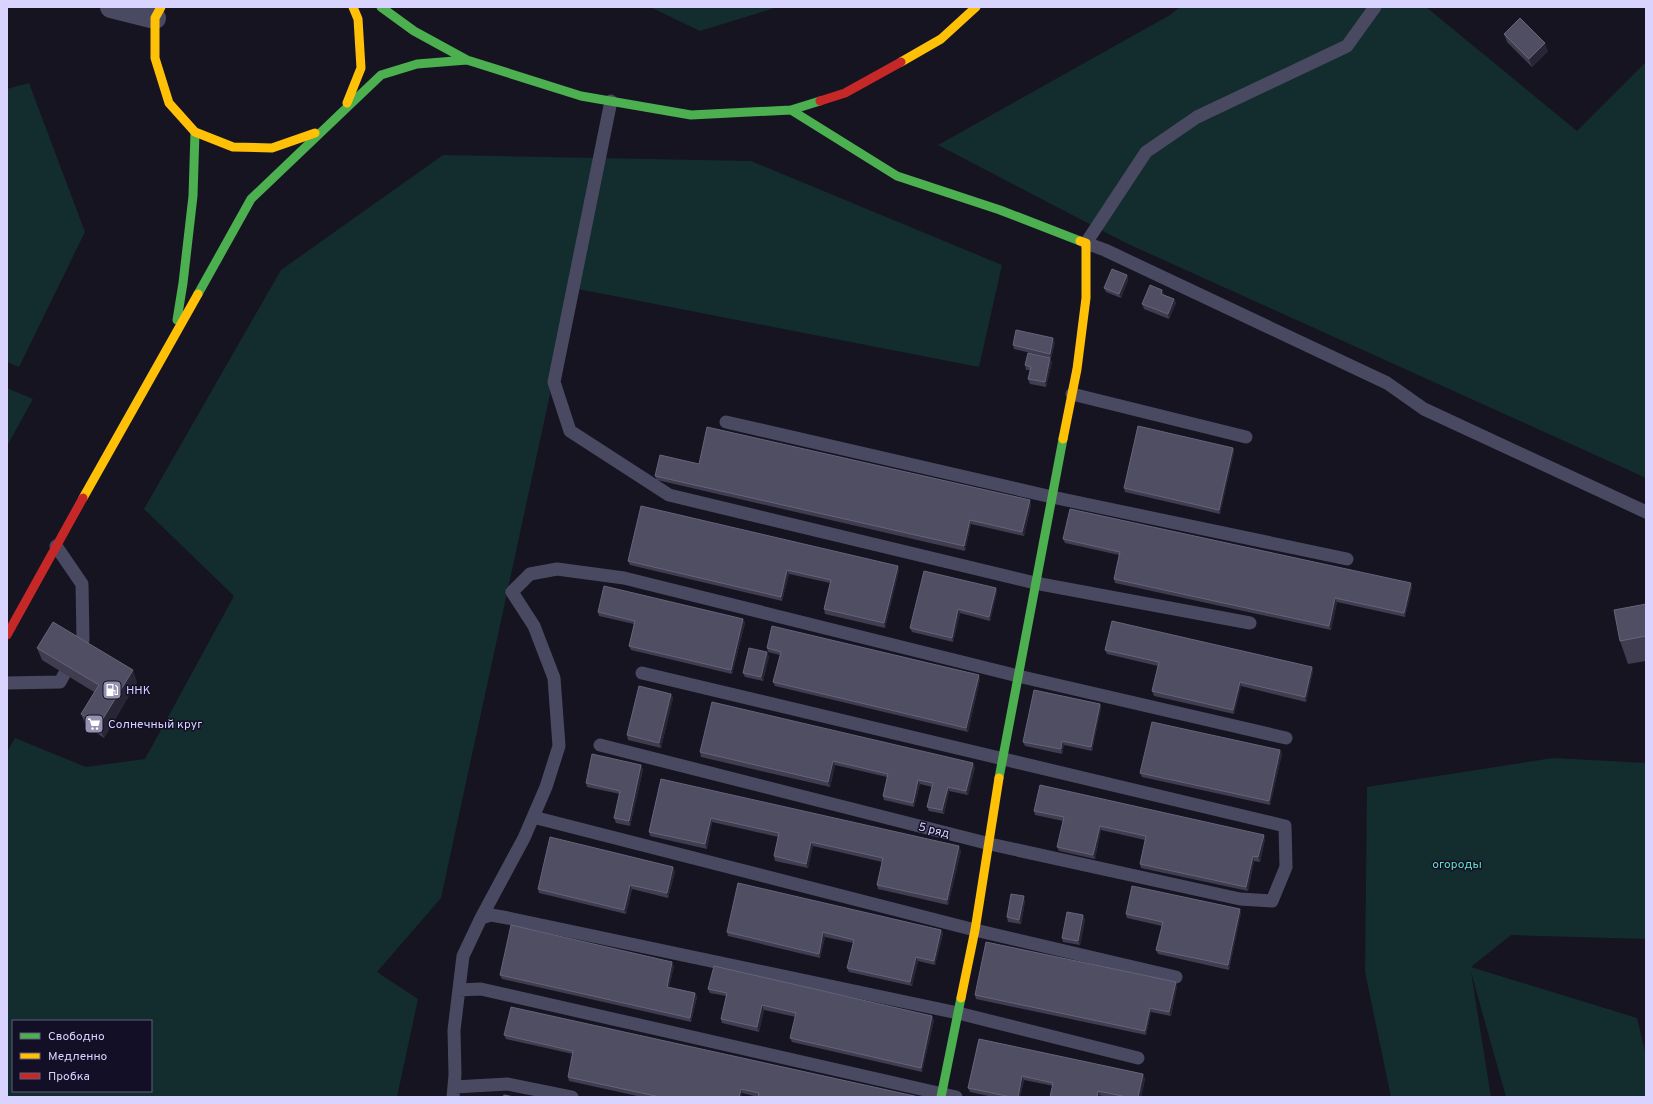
<svg xmlns="http://www.w3.org/2000/svg" width="1653" height="1104" font-family="Overpass,sans-serif">
<rect width="100%" height="100%" fill="#161421"/>
<path fill="#132c2d" fill-rule="evenodd" d="M 650,7 L 778,7 L 700,31 Z
M 1180,7 L 1426,7 L 1577,131 L 1646,62 L 1646,478 L 1126,243 L 938,145 L 1170,15 Z
M 29,83 L 85,232 L 19,367 L 7,362 L 7,89 Z
M 443,155 L 751,161 L 1002,265 L 979,367 L 573,288 L 441,898 L 377,972 L 418,999 L 397,1097 L 7,1097 L 7,752 L 15,738 L 86,767 L 145,759 L 234,596 L 144,509 L 281,270 ZM 13,1021 L 151,1021 L 151,1091 L 13,1091 Z
M 7,388 L 33,399 L 7,446 Z
M 1553,758 L 1646,763 L 1646,939 L 1511,935 L 1471,967 L 1637,1018 L 1646,1055 L 1646,1097 L 1506,1097 L 1471,972 L 1491,1097 L 1391,1097 L 1365,972 L 1367,787 Z"/>
<g fill="none" stroke-linecap="round" stroke-linejoin="round">
<path stroke="#4a4962" stroke-width="13" d="M 1375,7 L 1347,46 L 1197,117 L 1146,152 L 1086,243 L 1105,250 L 1387,383 L 1424,409 L 1646,512
M 611,101 L 554,382 L 570,431 L 669,495 L 1035,583 L 1250,623
M 1072,394 L 1246,437
M 726,422 L 1052,497 L 1347,559
M 7,683 L 60,682 L 83,640 L 82,584 L 56,546
M 600,745 L 990,844 L 1240,899 L 1272,901 L 1286,867 L 1285,826 L 642,673
M 533,817 L 975,930 L 1176,977
M 481,918 L 491,915 L 508,918 L 958,1013 L 1138,1058
M 459,990 L 481,989 L 956,1097
M 454,1087 L 508,1084 L 572,1097
M 453,1097 L 455,1075 L 454,1030 L 463,956 L 481,918 L 524,838 L 546,787 L 559,746 L 554,678 L 534,626 L 512,592 L 530,574 L 557,569 L 624,578 L 1018,676 L 1286,738"/>
<path stroke="#4a4962" stroke-width="22" d="M 111,7 L 155,18"/>
<path stroke="#4caf50" stroke-width="9" d="M 381,7 L 414,31 L 467,60 L 581,96 L 691,115 L 791,110 L 820,101
M 791,110 L 897,176 L 1000,210 L 1080,241
M 198,294 L 251,199 L 381,75 L 417,64 L 467,60
M 177,320 L 183,283 L 193,196 L 195,132
M 999,778 L 1063,439
M 941,1097 L 961,998"/>
<path stroke="#ffc107" stroke-width="9" d="M 161,7 L 155,18 L 155,58 L 169,103 L 195,132 L 233,147 L 272,148 L 315,133
M 901,62 L 941,39 L 976,7
M 347,103 L 361,68 L 358,19 L 353,7
M 1063,439 L 1077,369 L 1086,298 L 1086,243 L 1080,241
M 83,498 L 198,294
M 961,998 L 975,930 L 999,778"/>
<path stroke="#c62828" stroke-width="9" d="M 820,101 L 845,93 L 901,62
M 7,635 L 83,498"/>
</g>
<path fill="#403d50" d="M 1504,34 L 1548,51 L 1532,67 L 1507,42 Z
M 1127,275 L 1128,280 L 1121,298 L 1106,292 L 1104,288 Z
M 1162,290 L 1164,295 L 1174,299 L 1176,303 L 1169,319 L 1144,309 L 1142,304 Z
M 1055,342 L 1051,358 L 1014,349 L 1013,345 Z
M 1052,362 L 1046,387 L 1030,384 L 1028,379 L 1030,370 L 1026,370 L 1025,365 Z
M 1233,448 L 1234,452 L 1220,514 L 1125,492 L 1124,488 Z
M 699,464 L 1031,505 L 1024,536 L 971,524 L 965,551 L 657,480 L 655,476 Z
M 1063,539 L 1412,587 L 1405,617 L 1337,602 L 1331,630 L 1115,583 L 1114,579 L 1119,555 L 1065,543 Z
M 628,561 L 899,570 L 885,628 L 825,614 L 824,609 L 830,583 L 789,574 L 782,601 L 630,565 Z
M 996,588 L 997,592 L 990,621 L 960,613 L 953,642 L 912,632 L 910,628 Z
M 1646,604 L 1646,661 L 1628,664 L 1620,641 Z
M 598,612 L 743,619 L 745,623 L 732,674 L 631,650 L 629,646 L 634,624 L 599,616 Z
M 37,648 L 137,682 L 104,738 L 86,726 L 81,714 L 94,692 L 42,660 Z
M 767,648 L 980,679 L 968,732 L 775,686 L 773,682 L 780,655 L 768,652 Z
M 1105,650 L 1312,667 L 1313,671 L 1306,702 L 1241,686 L 1234,714 L 1154,696 L 1152,691 L 1158,666 L 1107,654 Z
M 769,656 L 763,681 L 745,677 L 743,673 Z
M 671,694 L 673,698 L 661,748 L 628,740 L 627,735 Z
M 1100,704 L 1101,708 L 1092,751 L 1064,745 L 1062,754 L 1025,746 L 1023,742 Z
M 1280,750 L 1282,754 L 1270,805 L 1142,777 L 1140,773 Z
M 700,752 L 975,767 L 968,795 L 949,791 L 944,814 L 929,811 L 927,807 L 932,787 L 920,784 L 914,807 L 884,800 L 883,796 L 887,777 L 835,765 L 830,787 L 701,757 Z
M 641,765 L 643,770 L 630,826 L 616,823 L 614,818 L 620,794 L 587,787 L 586,783 Z
M 661,779 L 961,851 L 948,905 L 878,889 L 877,885 L 882,862 L 813,846 L 808,868 L 775,861 L 774,856 L 778,837 L 712,822 L 707,849 L 650,836 L 649,832 Z
M 1034,811 L 1265,839 L 1260,862 L 1254,861 L 1248,891 L 1141,868 L 1140,864 L 1145,840 L 1101,830 L 1095,859 L 1059,851 L 1057,847 L 1063,821 L 1035,815 Z
M 673,867 L 675,872 L 668,898 L 632,889 L 626,914 L 539,893 L 538,889 Z
M 1025,901 L 1021,924 L 1008,922 L 1007,917 Z
M 1241,913 L 1229,970 L 1158,954 L 1156,950 L 1162,926 L 1127,918 L 1126,914 Z
M 1083,915 L 1085,920 L 1080,945 L 1063,942 L 1062,938 Z
M 941,930 L 943,934 L 935,965 L 918,961 L 912,986 L 849,972 L 847,968 L 853,943 L 825,937 L 820,958 L 728,936 L 727,932 Z
M 674,966 L 669,987 L 695,993 L 697,997 L 691,1022 L 502,979 L 500,975 Z
M 1177,986 L 1171,1016 L 1151,1012 L 1146,1035 L 976,999 L 975,995 Z
M 708,989 L 934,1020 L 922,1072 L 792,1042 L 790,1038 L 796,1017 L 764,1010 L 759,1032 L 722,1023 L 721,1019 L 726,996 L 710,993 Z
M 504,1035 L 919,1097 L 758,1097 L 742,1093 L 741,1097 L 642,1097 L 569,1081 L 568,1077 L 573,1054 L 506,1039 Z
M 979,1039 L 1143,1074 L 1145,1079 L 1141,1097 L 1108,1097 L 1024,1080 L 1020,1097 L 993,1097 L 970,1092 L 968,1088 Z"/>
<path fill="#282635" d="M 1545,43 L 1548,51 L 1532,67 L 1529,59 Z
M 1127,275 L 1128,280 L 1121,298 L 1119,294 Z
M 1162,290 L 1164,294 L 1162,298 L 1161,294 Z
M 1174,299 L 1176,303 L 1169,319 L 1168,314 Z
M 1053,338 L 1055,342 L 1051,358 L 1050,354 Z
M 1050,358 L 1052,362 L 1046,387 L 1045,382 Z
M 1233,448 L 1234,452 L 1220,514 L 1219,510 Z
M 1030,500 L 1031,505 L 1024,536 L 1022,532 Z
M 970,520 L 971,524 L 965,551 L 964,546 Z
M 898,566 L 899,570 L 885,628 L 884,623 Z
M 787,570 L 789,574 L 782,601 L 781,597 Z
M 1411,583 L 1412,587 L 1405,617 L 1404,613 Z
M 996,588 L 997,592 L 990,621 L 989,617 Z
M 1335,598 L 1337,602 L 1331,630 L 1329,626 Z
M 958,609 L 960,613 L 953,642 L 952,638 Z
M 743,619 L 745,623 L 732,674 L 731,670 Z
M 767,652 L 769,656 L 763,681 L 761,677 Z
M 1312,667 L 1313,671 L 1306,702 L 1305,697 Z
M 133,670 L 137,682 L 104,738 L 99,725 Z
M 979,675 L 980,679 L 968,732 L 966,728 Z
M 1240,682 L 1241,686 L 1234,714 L 1233,710 Z
M 671,694 L 673,698 L 661,748 L 659,743 Z
M 1100,704 L 1101,708 L 1092,751 L 1091,747 Z
M 1062,741 L 1064,745 L 1062,754 L 1061,749 Z
M 1280,750 L 1282,754 L 1270,805 L 1269,801 Z
M 833,761 L 835,765 L 830,787 L 828,782 Z
M 973,763 L 975,767 L 968,795 L 966,791 Z
M 641,765 L 643,770 L 630,826 L 629,821 Z
M 918,780 L 920,784 L 914,807 L 913,803 Z
M 948,787 L 949,791 L 944,814 L 942,810 Z
M 711,818 L 712,822 L 707,849 L 705,844 Z
M 1100,826 L 1101,830 L 1095,859 L 1093,855 Z
M 1264,835 L 1265,839 L 1260,862 L 1258,857 Z
M 811,842 L 813,846 L 808,868 L 806,864 Z
M 959,846 L 961,851 L 948,905 L 947,900 Z
M 1253,856 L 1254,861 L 1248,891 L 1246,887 Z
M 673,867 L 675,872 L 668,898 L 667,893 Z
M 630,885 L 632,889 L 626,914 L 624,910 Z
M 1024,896 L 1025,901 L 1021,924 L 1019,920 Z
M 1240,909 L 1241,913 L 1229,970 L 1228,965 Z
M 1083,915 L 1085,920 L 1080,945 L 1078,941 Z
M 941,930 L 943,934 L 935,965 L 934,961 Z
M 823,932 L 825,937 L 820,958 L 819,954 Z
M 916,957 L 918,961 L 912,986 L 910,982 Z
M 672,962 L 674,966 L 668,991 L 667,987 Z
M 1176,982 L 1177,986 L 1171,1016 L 1169,1012 Z
M 695,993 L 697,997 L 691,1022 L 690,1018 Z
M 762,1005 L 764,1010 L 759,1032 L 757,1027 Z
M 1150,1008 L 1151,1012 L 1146,1035 L 1145,1031 Z
M 932,1016 L 934,1020 L 922,1072 L 921,1068 Z
M 1143,1074 L 1145,1079 L 1141,1097 L 1138,1097 Z
M 1022,1076 L 1024,1080 L 1020,1097 L 1018,1097 Z
M 741,1089 L 742,1093 L 741,1097 L 739,1097 Z
M 1098,1091 L 1100,1095 L 1099,1097 L 1097,1097 Z"/>
<path fill="#504e63" stroke="#66637b" d="M 1520,18 L 1545,43 L 1529,59 L 1504,34 Z
M 1112,269 L 1127,275 L 1119,294 L 1104,288 Z
M 1150,285 L 1162,290 L 1161,294 L 1174,299 L 1168,314 L 1142,304 Z
M 1016,330 L 1053,338 L 1050,354 L 1013,345 Z
M 1028,353 L 1050,358 L 1045,382 L 1028,379 L 1031,367 L 1025,365 Z
M 1138,426 L 1233,448 L 1219,510 L 1124,488 Z
M 707,427 L 1030,500 L 1022,532 L 970,520 L 964,546 L 655,476 L 660,455 L 699,464 Z
M 641,506 L 898,566 L 884,623 L 824,609 L 831,580 L 787,570 L 781,597 L 628,561 Z
M 1070,509 L 1411,583 L 1404,613 L 1335,598 L 1329,626 L 1114,579 L 1120,552 L 1063,539 Z
M 924,571 L 996,588 L 989,617 L 958,609 L 952,638 L 910,628 Z
M 604,586 L 743,619 L 731,670 L 629,646 L 635,621 L 598,612 Z
M 1646,604 L 1646,636 L 1620,641 L 1614,610 Z
M 1112,621 L 1312,667 L 1305,697 L 1240,682 L 1233,710 L 1152,691 L 1159,662 L 1105,650 Z
M 53,622 L 133,670 L 99,725 L 81,714 L 99,685 L 37,648 Z
M 772,626 L 979,675 L 966,728 L 773,682 L 781,652 L 767,648 Z
M 749,648 L 767,652 L 761,677 L 743,673 Z
M 639,686 L 671,694 L 659,743 L 627,735 Z
M 1034,690 L 1100,704 L 1091,747 L 1062,741 L 1061,749 L 1023,742 Z
M 712,702 L 973,763 L 966,791 L 948,787 L 942,810 L 927,807 L 933,783 L 918,780 L 913,803 L 883,796 L 888,774 L 833,761 L 828,782 L 700,752 Z
M 1152,722 L 1280,750 L 1269,801 L 1140,773 Z
M 592,754 L 641,765 L 629,821 L 614,818 L 620,791 L 586,783 Z
M 661,779 L 959,846 L 947,900 L 877,885 L 883,858 L 811,842 L 806,864 L 774,856 L 779,833 L 711,818 L 705,844 L 649,832 Z
M 1040,785 L 1264,835 L 1258,857 L 1253,856 L 1246,887 L 1140,864 L 1146,836 L 1100,826 L 1093,855 L 1057,847 L 1064,817 L 1034,811 Z
M 550,837 L 673,867 L 667,893 L 630,885 L 624,910 L 538,889 Z
M 738,883 L 941,930 L 934,961 L 916,957 L 910,982 L 847,968 L 854,940 L 823,932 L 819,954 L 727,932 Z
M 1132,886 L 1240,909 L 1228,965 L 1156,950 L 1163,922 L 1126,914 Z
M 1011,894 L 1024,896 L 1019,920 L 1007,917 Z
M 1067,912 L 1083,915 L 1078,941 L 1062,938 Z
M 511,925 L 672,962 L 667,987 L 695,993 L 690,1018 L 500,975 Z
M 986,942 L 1176,982 L 1169,1012 L 1150,1008 L 1145,1031 L 975,995 Z
M 714,966 L 932,1016 L 921,1068 L 790,1038 L 796,1013 L 762,1005 L 757,1027 L 721,1019 L 727,993 L 708,989 Z
M 511,1007 L 919,1097 L 758,1097 L 759,1093 L 741,1089 L 739,1097 L 660,1097 L 568,1077 L 573,1051 L 504,1035 Z
M 979,1039 L 1143,1074 L 1138,1097 L 1127,1097 L 1098,1091 L 1097,1097 L 1050,1097 L 1053,1083 L 1022,1076 L 1018,1097 L 1011,1097 L 968,1088 Z
M 504,1095 L 514,1097 L 503,1097 Z"/>
<defs>
<g id="fuel-square" transform="scale(1)"><rect x="-9" y="-9" width="18" height="18" rx="4" fill="#9591b1" stroke="#130f26"/><path d="M-5.5-6h7V0h2V4h1.3V-2.5L3-4.5l.8-.8L6-3V5H2.5V1h-1V6h-7ZM-4.2-4.7v3.2H.2V-4.7Z" fill="#fff"/></g>
<g id="supermarket-square" transform="scale(1)"><rect x="-9" y="-9" width="18" height="18" rx="4" fill="#9591b1" stroke="#130f26"/><path d="M-6-5.5h2.5l.6 2H6L4.5 2H-2.5L-4.4-4H-6ZM-1.5 3.2a1.3 1.3 0 1 0 .1 0ZM3 3.2a1.3 1.3 0 1 0 .1 0Z" fill="#fff"/></g>
</defs>
<g fill-rule="evenodd">
<use href="#fuel-square" x="112" y="690"/>
<use href="#supermarket-square" x="94" y="724"/>
</g>
<g text-anchor="middle" stroke-width="3" stroke-linejoin="round" paint-order="stroke">
<g font-size="12" fill="#d9d4ff" stroke="#130f26" text-anchor="start">
<text x="126" y="694">ННК</text>
<text x="108" y="728">Солнечный круг</text>
</g>
<g font-size="12" fill="#d9d4ff" stroke="#130f26">
<text transform="translate(934 830) rotate(14)" y="4">5 ряд</text>
</g>
<g font-size="12" fill="#5fe0c0" stroke="#130f26">
<text x="1457" y="868">огороды</text>
</g>
</g>
<rect width="1653" height="1104" fill="none" stroke="#d9d4ff" stroke-width="16"/>
<rect x="12" y="1020" width="140" height="72" fill="#130f26" stroke="#625e7d"/>
<rect x="20" y="1033" width="20" height="6" fill="#4caf50" stroke="#625e7d"/>
<text x="48" y="1040" font-size="12" fill="#d9d4ff">Свободно</text>
<rect x="20" y="1053" width="20" height="6" fill="#ffc107" stroke="#625e7d"/>
<text x="48" y="1060" font-size="12" fill="#d9d4ff">Медленно</text>
<rect x="20" y="1073" width="20" height="6" fill="#c62828" stroke="#625e7d"/>
<text x="48" y="1080" font-size="12" fill="#d9d4ff">Пробка</text>
</svg>
